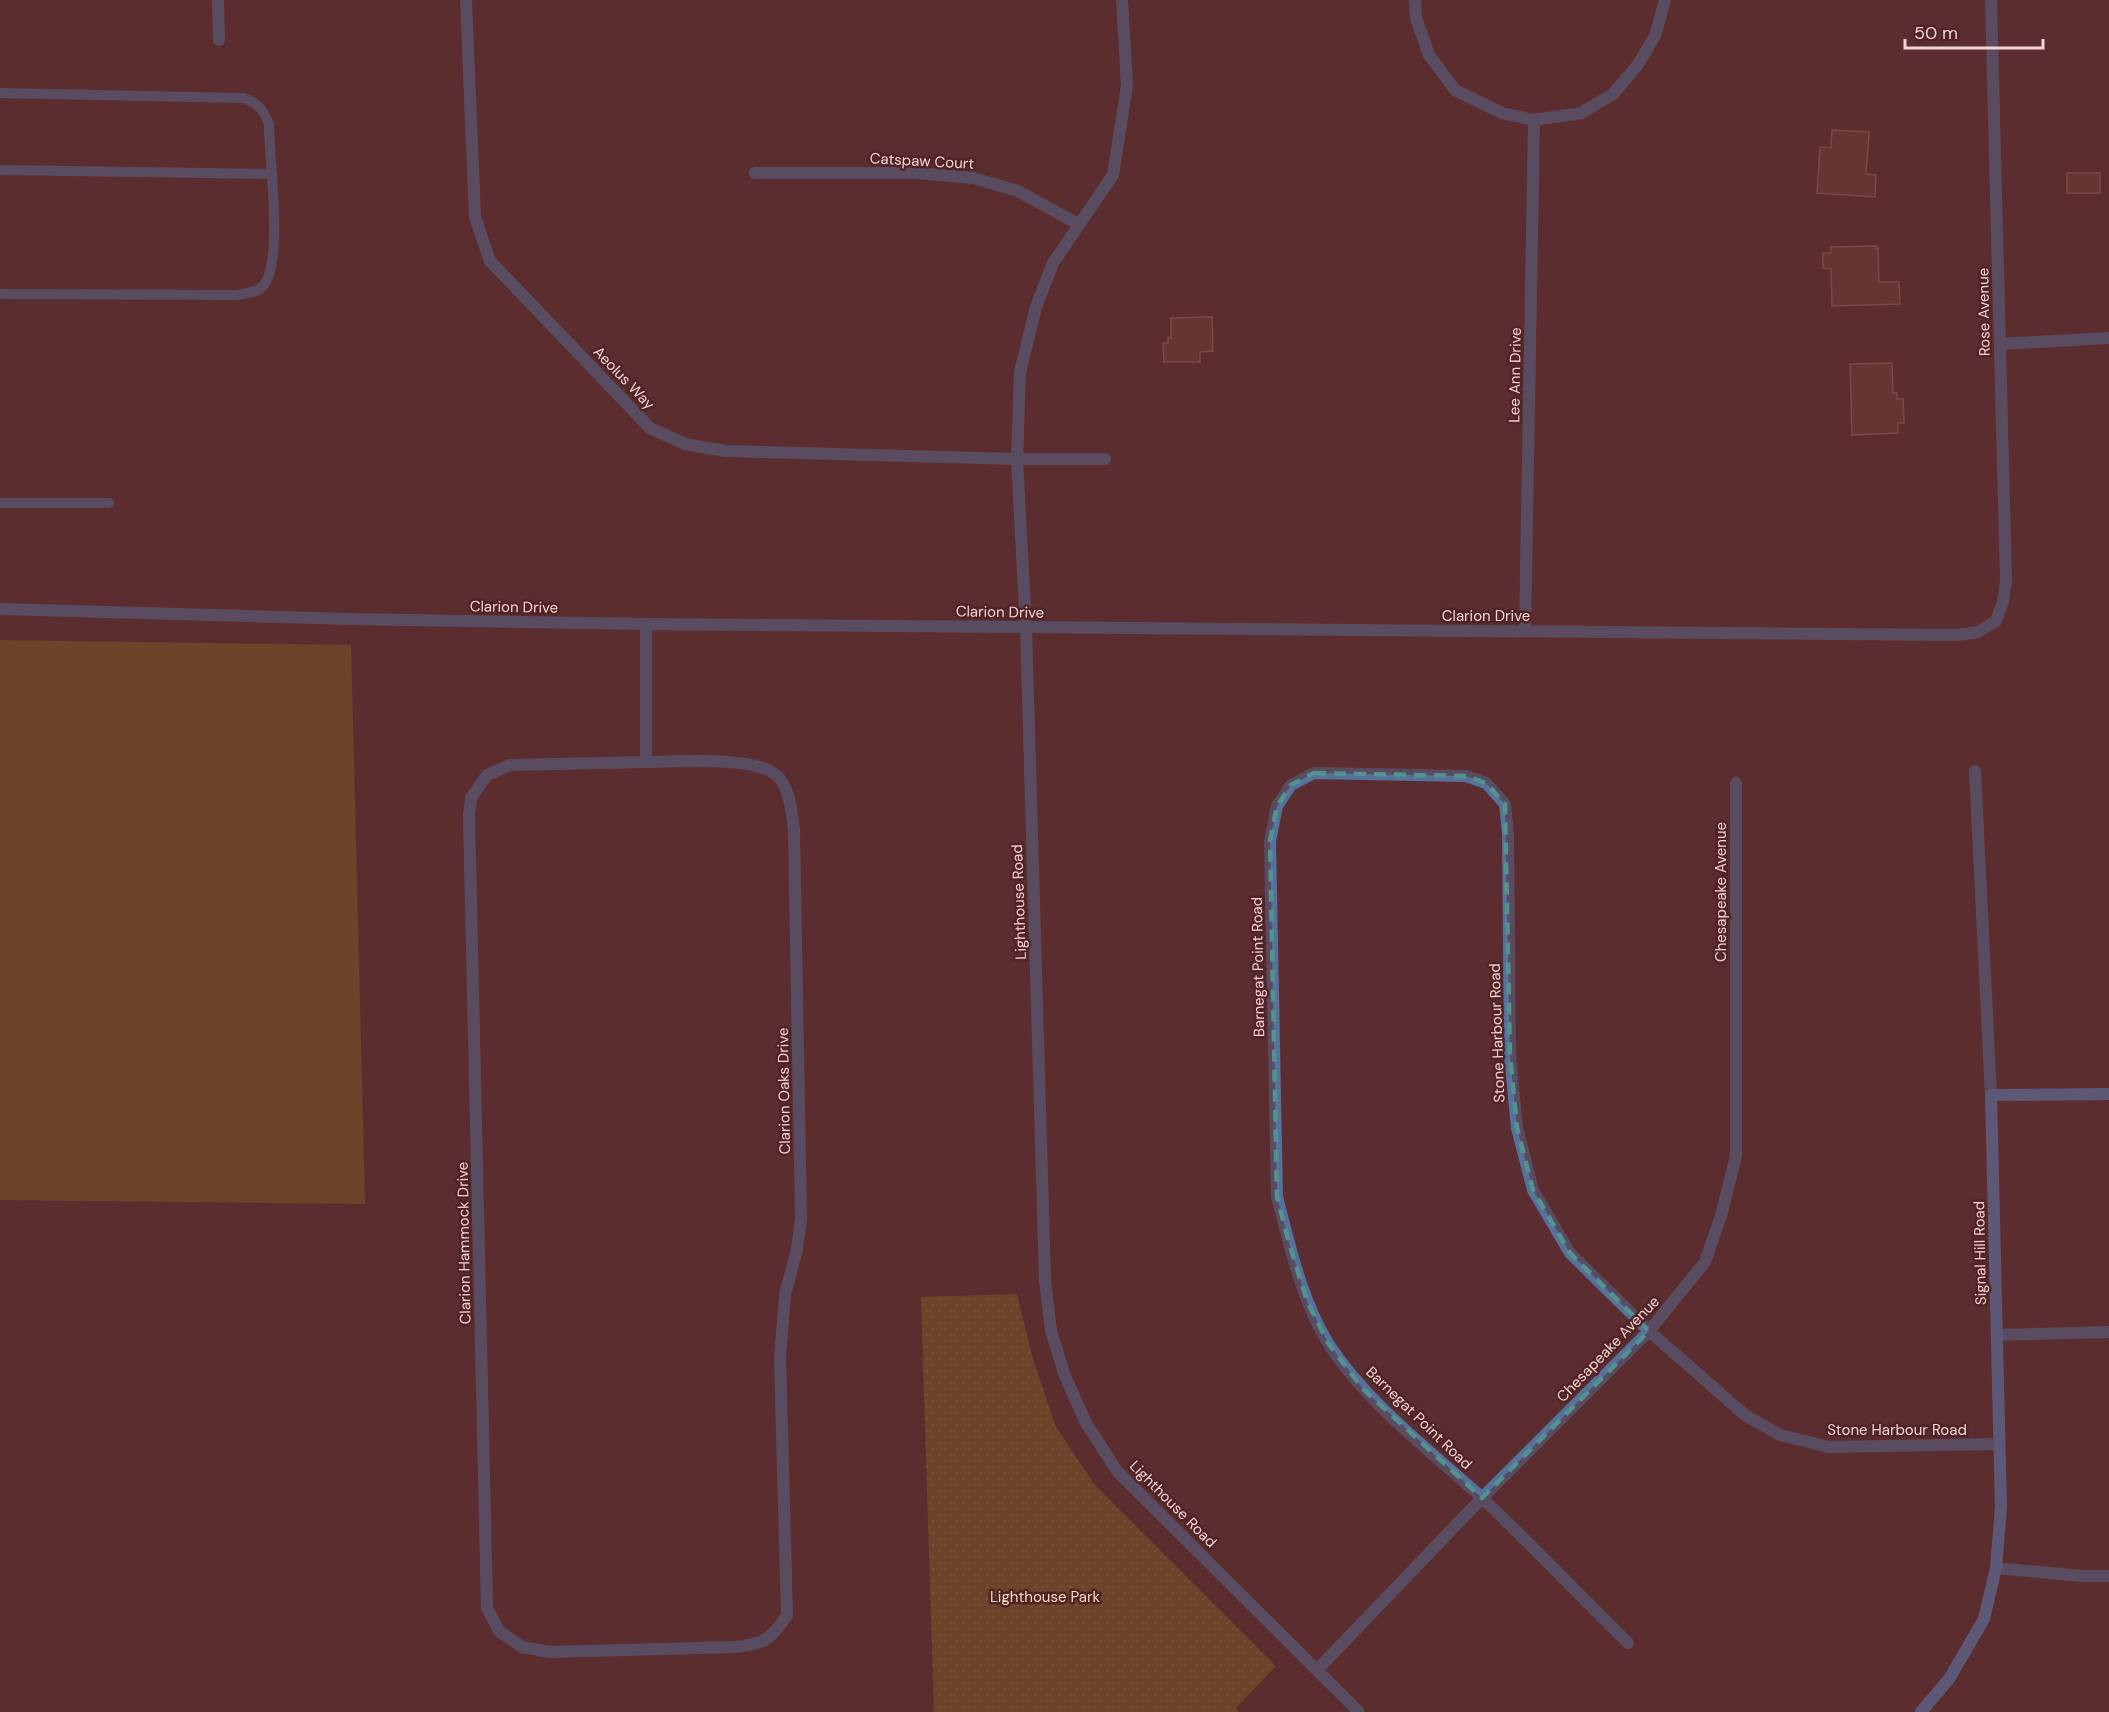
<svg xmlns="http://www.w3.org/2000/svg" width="2109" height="1712" font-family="'DM Sans',sans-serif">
<defs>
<pattern id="park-dots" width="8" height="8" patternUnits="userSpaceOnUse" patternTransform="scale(1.5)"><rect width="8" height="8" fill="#825f24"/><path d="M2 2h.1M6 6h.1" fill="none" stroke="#947543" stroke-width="1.8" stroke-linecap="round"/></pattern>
</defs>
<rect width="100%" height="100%" fill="#5c2d30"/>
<path fill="#825f24" d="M 0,640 L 351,645 L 365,1204 L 0,1200 Z"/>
<path fill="url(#park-dots)" d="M 1017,1294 L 1032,1356 L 1056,1427 L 1094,1484 L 1276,1666 L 1236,1708 L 1239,1712 L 934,1712 L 921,1297 Z"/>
<path fill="#6f4134" stroke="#9e6c5e" stroke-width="1.5" d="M 1832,130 L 1869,132 L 1866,174 L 1876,175 L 1875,197 L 1817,193 L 1820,147 L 1831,148 Z
M 2067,173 L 2100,173 L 2100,193 L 2067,193 Z
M 1876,246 L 1876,249 L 1878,248 L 1879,282 L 1899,282 L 1900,304 L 1832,306 L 1831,269 L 1823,268 L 1823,253 L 1831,253 L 1831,247 Z
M 1212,317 L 1213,351 L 1200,352 L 1200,362 L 1164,362 L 1163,343 L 1168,343 L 1168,338 L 1171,338 L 1171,318 Z
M 1892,363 L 1893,393 L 1897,393 L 1897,399 L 1903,399 L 1904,423 L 1898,423 L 1898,433 L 1852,435 L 1850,364 Z"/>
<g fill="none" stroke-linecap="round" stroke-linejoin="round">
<path stroke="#54729b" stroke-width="10" d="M 0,93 L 243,98 C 258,103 263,109 269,124 C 269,159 284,263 263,286 C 257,293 245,293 237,295 L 0,294
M 0,170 L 271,174
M 0,503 L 109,503"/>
<path stroke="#54729b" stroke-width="12" d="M 218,0 L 219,40
M 466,0 L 475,217 L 490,261 L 650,428 L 685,444 L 725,451 L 1017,459 L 1105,459
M 1122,0 L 1127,85 L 1113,175 L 1053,263 L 1036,307 L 1020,372 L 1017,459 L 1026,628 L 1045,1280 L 1051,1331 L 1065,1376 L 1086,1423 L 1117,1471 L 1359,1712
M 1415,0 L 1416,18 L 1429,55 L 1455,90 L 1502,113 L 1534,120 L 1581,113 L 1613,94 L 1637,66 L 1655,36 L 1665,0
M 755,173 L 918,173 L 973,178 L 1018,191 L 1078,224
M 2000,344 L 2109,338
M 0,609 L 349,619 L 646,624 L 1958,635 L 1978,632 L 1996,621 L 2003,602 L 2006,581 L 1991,0
M 646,624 L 646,762
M 1525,631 L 1534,120
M 646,762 C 678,762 750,756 775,774 C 790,785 792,814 794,830 L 801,1219 L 797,1249 L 785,1295 L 780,1358 L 787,1615 C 772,1639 764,1644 736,1647 L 550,1652 L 522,1647 L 499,1631 L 487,1608 L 469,816 L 471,798 L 487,775 L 510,765 Z
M 1975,771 L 1991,1095
M 1997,1335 L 2109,1332
M 1996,1568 L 2082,1576 L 2109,1576
M 1628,1643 C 1578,1594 1530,1543 1479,1495 C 1429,1450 1364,1400 1328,1343 C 1301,1299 1290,1246 1277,1197 L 1270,841 L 1277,806 L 1291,785 L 1314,773 L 1466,776 L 1486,783 L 1505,804 L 1508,834 L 1510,1056 L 1517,1128 L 1533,1190 L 1570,1253 L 1649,1331 L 1745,1415 L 1780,1435 L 1829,1447 L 1999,1444
M 1317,1670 L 1482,1498 L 1649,1331 L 1705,1262 L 1721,1216 L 1736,1156 L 1736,783"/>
<path stroke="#5f8dcf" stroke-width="12" d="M 1921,1712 L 1949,1679 L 1984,1619 L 1996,1568 L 2001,1507 L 1991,1095 L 2109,1094"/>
</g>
<path d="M0 0H2109V1712H0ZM 1314,773 L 1466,776 L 1486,783 L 1505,804 L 1510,1056 L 1517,1128 L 1533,1190 L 1570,1253 L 1649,1331 L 1482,1498 L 1363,1389 L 1328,1343 L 1307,1301 L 1289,1243 L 1277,1197 L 1270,841 L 1277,806 L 1291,785 Z" fill="#5c2d30" fill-opacity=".55" fill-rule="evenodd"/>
<path fill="none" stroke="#53928d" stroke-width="4.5" stroke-dasharray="12 8" stroke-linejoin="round" d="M 1314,773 L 1466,776 L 1486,783 L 1505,804 L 1510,1056 L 1517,1128 L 1533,1190 L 1570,1253 L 1649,1331 L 1482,1498 L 1363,1389 L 1328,1343 L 1307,1301 L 1289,1243 L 1277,1197 L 1270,841 L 1277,806 L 1291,785 Z"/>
<g text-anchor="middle" stroke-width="5" stroke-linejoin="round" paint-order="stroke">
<g font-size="15" fill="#f3d4d4" stroke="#502326">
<text transform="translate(922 161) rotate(3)" y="5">Catspaw Court</text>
<text transform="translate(1984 312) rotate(-91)" y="5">Rose Avenue</text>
<text transform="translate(1515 375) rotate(-89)" y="5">Lee Ann Drive</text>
<text transform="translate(624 378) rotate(46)" y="5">Aeolus Way</text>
<text transform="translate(514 607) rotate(1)" y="5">Clarion Drive</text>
<text transform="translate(1000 612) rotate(1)" y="5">Clarion Drive</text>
<text x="1486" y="621">Clarion Drive</text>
<text transform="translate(1721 892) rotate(-90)" y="5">Chesapeake Avenue</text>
<text transform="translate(1019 902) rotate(-92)" y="5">Lighthouse Road</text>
<text transform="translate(1258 967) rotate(-91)" y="5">Barnegat Point Road</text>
<text transform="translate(1497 1033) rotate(-92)" y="5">Stone Harbour Road</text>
<text transform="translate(784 1091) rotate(-91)" y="5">Clarion Oaks Drive</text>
<text transform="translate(464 1243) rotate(-91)" y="5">Clarion Hammock Drive</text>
<text transform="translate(1980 1253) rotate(-91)" y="5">Signal Hill Road</text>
<text transform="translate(1608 1349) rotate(-46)" y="5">Chesapeake Avenue</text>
<text transform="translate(1419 1418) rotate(44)" y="5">Barnegat Point Road</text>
<text x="1897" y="1435">Stone Harbour Road</text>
<text transform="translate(1173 1504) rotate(45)" y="5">Lighthouse Road</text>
</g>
<g font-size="15" fill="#f6debb" stroke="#502326">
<text x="1045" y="1602">Lighthouse Park</text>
</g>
</g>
<path d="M1905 39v9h138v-9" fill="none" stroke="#f3d4d4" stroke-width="3"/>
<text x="1914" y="39" font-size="18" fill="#f3d4d4" stroke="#502326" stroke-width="4.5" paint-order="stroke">50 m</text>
</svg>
